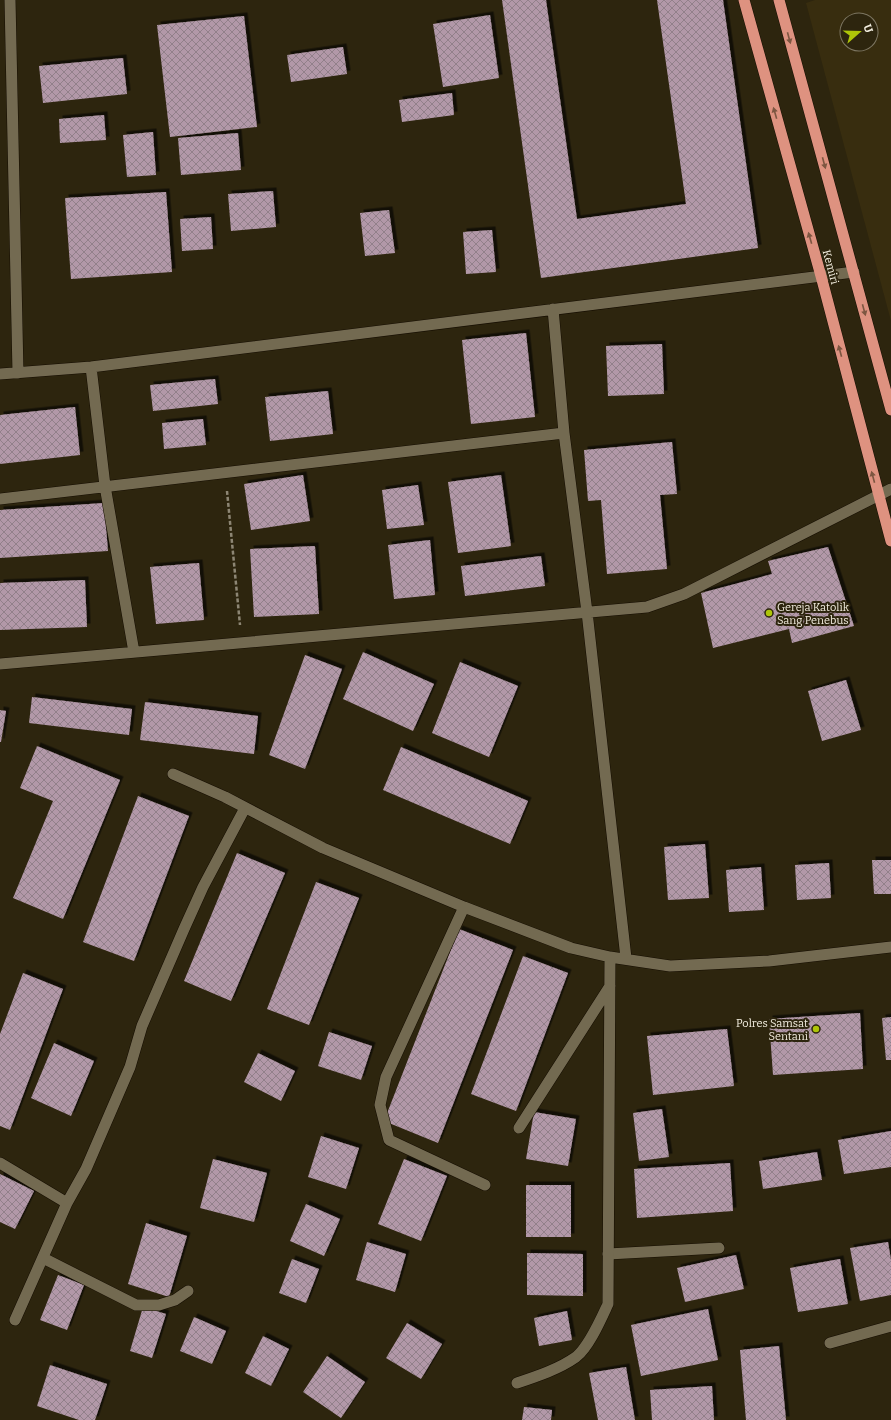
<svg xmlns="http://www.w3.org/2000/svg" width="891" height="1420" font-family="Bitter,serif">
<defs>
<pattern id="building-cross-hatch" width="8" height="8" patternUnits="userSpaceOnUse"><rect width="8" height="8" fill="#b298a8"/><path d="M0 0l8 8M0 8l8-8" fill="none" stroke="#92808a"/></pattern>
<filter id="shadow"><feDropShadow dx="3.5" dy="-3.5" stdDeviation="0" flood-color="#0009"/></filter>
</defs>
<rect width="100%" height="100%" fill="#2d250e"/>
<path fill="#382d0f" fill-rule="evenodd" d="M 815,0 L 891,0 L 891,321 L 806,3 ZM 847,20 L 871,20 L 871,44 L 847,44 Z"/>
<path fill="url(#building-cross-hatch)" filter="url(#shadow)" d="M 502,0 L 546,0 L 577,219 L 686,204 L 657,0 L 723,0 L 758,248 L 541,278 Z
M 490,15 L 499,78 L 443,87 L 433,24 Z
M 244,16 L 257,127 L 170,137 L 157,25 Z
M 343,47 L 347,74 L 291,82 L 287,55 Z
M 123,58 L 127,94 L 43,103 L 39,66 Z
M 452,93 L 454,115 L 402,122 L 399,100 Z
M 104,115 L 106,140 L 60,143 L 59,119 Z
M 153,132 L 156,175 L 127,177 L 123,135 Z
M 238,133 L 241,170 L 181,175 L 178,138 Z
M 273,191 L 276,227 L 231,231 L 228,194 Z
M 166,192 L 172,272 L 71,279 L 65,198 Z
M 389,210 L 395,253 L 365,256 L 360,213 Z
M 211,217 L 213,249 L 182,251 L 180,219 Z
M 492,230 L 496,272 L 466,274 L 463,232 Z
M 526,333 L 535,417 L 471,424 L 462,340 Z
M 662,344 L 664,394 L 608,396 L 606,346 Z
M 215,379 L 218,404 L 153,411 L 150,385 Z
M 328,391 L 333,434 L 270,441 L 265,397 Z
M 75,407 L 80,455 L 0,464 L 0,415 Z
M 203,419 L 206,445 L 164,449 L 162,423 Z
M 672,442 L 677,494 L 660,495 L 667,569 L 607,574 L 601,500 L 588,501 L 584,450 Z
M 303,475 L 310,521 L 251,530 L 244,484 Z
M 501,475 L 511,546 L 458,553 L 448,482 Z
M 418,485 L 424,525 L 387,529 L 382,490 Z
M 104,503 L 108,551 L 0,558 L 0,510 Z
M 430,540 L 435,595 L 394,599 L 388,545 Z
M 315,546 L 319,614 L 254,617 L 250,549 Z
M 828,547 L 854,626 L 792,643 L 789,629 L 713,648 L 701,593 L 772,574 L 768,561 Z
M 541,556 L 545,586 L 465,596 L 461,566 Z
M 199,563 L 204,620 L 156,624 L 150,567 Z
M 85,580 L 87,627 L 0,630 L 0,583 Z
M 363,652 L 434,684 L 413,731 L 343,699 Z
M 305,655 L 342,669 L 305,769 L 269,755 Z
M 460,662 L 518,686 L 489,757 L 432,733 Z
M 846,680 L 861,730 L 822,741 L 808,691 Z
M 32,697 L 132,709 L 129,735 L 29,723 Z
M 145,702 L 258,716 L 254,754 L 140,740 Z
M 0,710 L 6,711 L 1,742 L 0,742 Z
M 37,746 L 120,780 L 63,919 L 13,898 L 53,801 L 20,788 Z
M 401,747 L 528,801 L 510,844 L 383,790 Z
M 138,796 L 189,816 L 134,961 L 83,942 Z
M 705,844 L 709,898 L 668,900 L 664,847 Z
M 237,853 L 285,873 L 231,1001 L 184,981 Z
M 872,860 L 891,860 L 891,894 L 874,894 Z
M 829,863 L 831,898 L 797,900 L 795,865 Z
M 761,867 L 764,910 L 729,912 L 726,870 Z
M 316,882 L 359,898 L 309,1025 L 267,1009 Z
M 459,929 L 513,950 L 438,1143 L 384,1121 Z
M 523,956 L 568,973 L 516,1111 L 471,1094 Z
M 23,973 L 63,989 L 10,1130 L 0,1126 L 0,1034 Z
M 860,1013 L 863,1069 L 773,1075 L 769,1019 Z
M 891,1017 L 891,1060 L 886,1060 L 882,1018 Z
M 727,1029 L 734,1086 L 653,1095 L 647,1036 Z
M 329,1032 L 372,1046 L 361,1080 L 318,1066 Z
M 54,1043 L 94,1061 L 71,1116 L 31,1098 Z
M 258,1053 L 295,1071 L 281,1101 L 244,1082 Z
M 662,1109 L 669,1157 L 639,1161 L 633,1113 Z
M 534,1112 L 576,1119 L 568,1166 L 526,1159 Z
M 891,1131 L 891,1167 L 844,1174 L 838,1140 Z
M 321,1136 L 359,1148 L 346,1189 L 308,1177 Z
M 817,1152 L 822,1180 L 763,1189 L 759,1161 Z
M 213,1159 L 267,1173 L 254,1222 L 200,1208 Z
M 404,1159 L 447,1176 L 421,1241 L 378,1224 Z
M 730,1163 L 733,1211 L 637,1218 L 634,1169 Z
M 0,1174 L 34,1191 L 15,1229 L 0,1222 Z
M 526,1185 L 571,1185 L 571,1237 L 526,1237 Z
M 306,1204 L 340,1219 L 324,1256 L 290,1241 Z
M 146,1223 L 187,1236 L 169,1297 L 128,1284 Z
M 367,1242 L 406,1254 L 395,1292 L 356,1280 Z
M 888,1242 L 891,1260 L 891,1295 L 860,1301 L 850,1248 Z
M 527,1253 L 583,1254 L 583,1296 L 527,1295 Z
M 736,1255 L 744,1289 L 685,1302 L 677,1268 Z
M 292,1259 L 319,1269 L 306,1303 L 279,1293 Z
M 840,1259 L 848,1304 L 798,1312 L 790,1268 Z
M 58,1275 L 84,1285 L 67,1330 L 40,1320 Z
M 143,1307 L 166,1314 L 152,1358 L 130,1351 Z
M 708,1309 L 718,1360 L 641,1376 L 631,1325 Z
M 567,1311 L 572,1340 L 539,1346 L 534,1318 Z
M 194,1317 L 226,1331 L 212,1364 L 180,1351 Z
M 407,1323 L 442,1344 L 421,1379 L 386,1358 Z
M 263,1336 L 289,1349 L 271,1386 L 245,1373 Z
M 779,1346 L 786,1420 L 746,1420 L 740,1350 Z
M 327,1356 L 365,1382 L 341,1418 L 303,1392 Z
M 50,1365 L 107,1384 L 95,1420 L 79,1420 L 37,1406 Z
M 626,1367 L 635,1420 L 598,1420 L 589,1373 Z
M 712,1386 L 714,1420 L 652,1420 L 650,1390 Z
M 524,1407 L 552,1410 L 551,1420 L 522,1420 Z"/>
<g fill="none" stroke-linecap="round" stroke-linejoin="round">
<g stroke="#150d00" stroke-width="12">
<path id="service" d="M 608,1254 L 719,1248
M 830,1343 L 891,1326"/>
</g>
<g stroke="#150d00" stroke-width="12">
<path id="minor" d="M 10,0 L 18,373
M 553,309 L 564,433 L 587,612 L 626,958
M 91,367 L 105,486 L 134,652
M 0,374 L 91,367 L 854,272
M 0,499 L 564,433
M 0,664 L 647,607 L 684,594 L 891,489
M 173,774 L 225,797 L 323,848 L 464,907 L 571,948 L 610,957 L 670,966 L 769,961 L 891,947
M 464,907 L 386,1077 L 380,1105 L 389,1140 L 485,1185
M 519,1128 L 610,986
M 0,1163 L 67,1203
M 43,1258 L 136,1305 L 159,1305 L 175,1300 L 188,1291
M 15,1320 L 67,1203 L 86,1169 L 130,1067 L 142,1026 L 184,929 L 203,887 L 245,808
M 517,1383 C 538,1376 559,1369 576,1357 C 589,1347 601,1319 608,1304 L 610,957"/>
</g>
<g stroke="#150d00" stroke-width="12">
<path id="trunk" d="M 744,0 L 821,276 L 891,541
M 779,0 L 891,410"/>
</g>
<path stroke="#8d8674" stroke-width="2.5" stroke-dasharray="4 2" stroke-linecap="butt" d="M 227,491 L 240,625"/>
<use href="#service" stroke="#736a51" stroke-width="11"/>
<use href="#minor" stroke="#736a51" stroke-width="11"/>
<use href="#trunk" stroke="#de9280" stroke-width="11"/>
</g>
<defs><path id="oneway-solid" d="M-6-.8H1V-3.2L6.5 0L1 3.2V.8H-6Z"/></defs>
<g fill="#7d5641">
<use href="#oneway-solid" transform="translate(789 38) rotate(75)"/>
<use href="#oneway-solid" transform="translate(775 113) rotate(-106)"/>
<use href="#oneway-solid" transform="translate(824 163) rotate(75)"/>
<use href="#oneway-solid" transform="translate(810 238) rotate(-106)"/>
<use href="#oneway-solid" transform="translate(864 310) rotate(75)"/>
<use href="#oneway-solid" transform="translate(840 351) rotate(-105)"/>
<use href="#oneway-solid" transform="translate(873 477) rotate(-105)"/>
</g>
<g fill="#aec508" stroke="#2d250e" stroke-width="1.5">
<circle cx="769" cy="613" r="4"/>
<circle cx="816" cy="1029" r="4"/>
</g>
<g text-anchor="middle" stroke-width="4" stroke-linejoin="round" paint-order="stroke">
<g font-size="11" fill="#f4efe1" stroke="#2d250e">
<text transform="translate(831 267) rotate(75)" y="4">Kemiri</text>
</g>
<g font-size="11" fill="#f4efe1" stroke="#2d250e" text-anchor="start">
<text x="777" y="611">Gereja Katolik<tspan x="777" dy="13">Sang Penebus</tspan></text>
<text x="808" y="1027" text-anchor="end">Polres Samsat<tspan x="808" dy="13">Sentani</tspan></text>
</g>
</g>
<g transform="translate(859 32) rotate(70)"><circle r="19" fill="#2d250e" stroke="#7d7662"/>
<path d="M0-3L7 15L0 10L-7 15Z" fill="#aec508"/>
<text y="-6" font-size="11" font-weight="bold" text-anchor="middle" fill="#f4efe1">U</text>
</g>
</svg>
